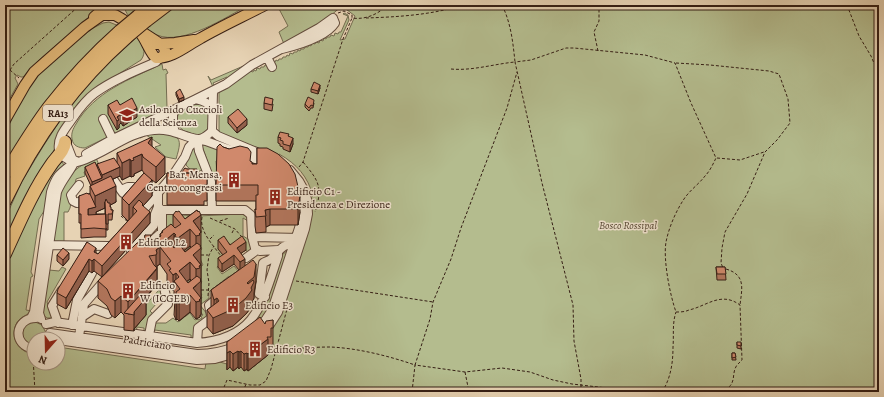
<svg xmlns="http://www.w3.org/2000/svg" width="884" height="397" font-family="Alegreya,serif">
<rect width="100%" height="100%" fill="#e7d3b4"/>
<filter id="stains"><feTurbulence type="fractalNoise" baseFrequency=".005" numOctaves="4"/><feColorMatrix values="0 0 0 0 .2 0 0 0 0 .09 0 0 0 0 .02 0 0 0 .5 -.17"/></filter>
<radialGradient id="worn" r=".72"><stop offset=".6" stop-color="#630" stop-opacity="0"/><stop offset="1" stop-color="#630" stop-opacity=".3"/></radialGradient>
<path fill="#b4bc8e" stroke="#746d51" d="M 5,5 L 103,5 L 39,60 L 23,77 L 21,77 L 17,75 L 15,78 L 18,84 L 5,107 Z
M 125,5 L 146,5 L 149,23 L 177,5 L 249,5 C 226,17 183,46 157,35 C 151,33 145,27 139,23 C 132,18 124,15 125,5 Z
M 281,5 L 355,5 C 361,7 368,8 374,5 L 879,5 L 879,392 L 5,392 L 5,265 L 45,180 L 62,162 L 64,165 L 56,174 L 46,208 L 39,219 L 31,272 L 33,276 L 31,277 L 26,310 L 32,311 C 28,315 22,316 19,320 C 7,334 18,353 34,354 L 34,363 L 58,363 L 58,347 L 205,369 L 206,362 L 216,361 L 227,364 L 227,369 L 230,367 L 233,371 L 238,367 L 239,369 L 241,367 L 248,371 L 268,355 L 267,354 L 271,353 L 271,345 L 273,345 L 266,337 L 309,198 L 313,196 C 308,177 297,164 279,154 L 277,159 L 219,134 L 219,92 L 229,87 L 250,71 L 253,72 L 254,70 L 256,71 L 257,68 L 260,69 L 261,67 L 264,67 L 265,65 L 268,66 L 272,62 L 275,62 L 276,60 L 278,61 L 279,59 L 282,59 L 283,57 L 286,57 L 287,55 L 289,56 L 290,53 L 293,54 L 294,52 L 297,52 L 298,50 L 300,51 L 301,49 L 304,49 L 305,47 L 308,47 L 309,45 L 311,46 L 312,43 L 315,44 L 316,42 L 319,43 L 320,40 L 323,41 L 324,38 L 326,39 L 327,37 L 330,37 L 331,35 L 334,36 L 335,33 L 338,34 L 339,32 L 341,32 L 348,16 L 343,14 L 344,13 L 348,15 L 349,20 L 340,40 L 345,39 L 355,16 L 342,6 L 318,26 L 229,81 L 227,77 L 213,83 L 215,87 L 213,87 L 208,76 L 211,80 L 248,64 L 284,44 L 279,32 L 288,26 L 278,7 Z
M 109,22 L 119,26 L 5,168 L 5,135 L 16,109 L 33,80 L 53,60 L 93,28 L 103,23 Z
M 137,37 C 143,45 147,52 141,60 L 90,92 L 79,102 L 73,110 L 63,126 L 53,153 L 5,246 L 5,219 L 22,181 L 44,145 L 67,110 L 83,90 L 100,71 Z
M 162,64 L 163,70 L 166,69 L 168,73 L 166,74 L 167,108 L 85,148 C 79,148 73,146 72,139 C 71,133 73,129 76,124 C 94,92 130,79 162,64 Z
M 198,103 L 202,103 L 209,111 L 209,127 L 206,131 L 200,135 L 196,135 L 184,131 L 176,124 C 177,110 185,107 198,103 Z
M 155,132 C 178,137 184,134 176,159 L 166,157 L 155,147 L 161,145 L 146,135 L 140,138 L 139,137 Z
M 203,144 L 253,161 L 253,176 L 225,155 L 216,161 L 217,176 L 215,178 L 215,183 L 202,146 Z
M 194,146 L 203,170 L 199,171 L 204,185 L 186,165 L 187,158 Z
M 96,158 L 101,169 L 95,167 L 84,172 L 85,176 L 76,179 L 70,208 L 68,212 L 64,212 L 64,242 L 53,243 C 55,232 56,199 60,191 C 68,174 79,165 96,158 Z
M 163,214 L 198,216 L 241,214 C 245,215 248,217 248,221 L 243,218 L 243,236 L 248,239 L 254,250 L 248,253 L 242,244 L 230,252 L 224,244 L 218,248 L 224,257 L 223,262 L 217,267 L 222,274 L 234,266 L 239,272 L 237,286 L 229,276 L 209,292 L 209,298 L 200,305 L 207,314 L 207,317 L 194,339 L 191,340 L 191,335 L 155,330 L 154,335 L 152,333 L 154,323 L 166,323 L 173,318 L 178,322 L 190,313 L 195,320 L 197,319 L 198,320 L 202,318 L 201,316 L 203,315 L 194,304 L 202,298 L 201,296 L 202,295 L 200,292 L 180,288 L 190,280 L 196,287 L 198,287 L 201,284 L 201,283 L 202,282 L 194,271 L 203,265 L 200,259 L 178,256 L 190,247 L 195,254 L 202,249 L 194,238 L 202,232 L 200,229 L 173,236 L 164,224 Z
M 288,250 L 289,251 C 283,270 279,291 269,309 C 253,342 219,356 184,351 C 174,349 161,349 151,345 L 151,341 L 154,341 L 153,345 C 186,350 219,358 247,335 L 244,331 C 268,311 273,283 282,255 Z
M 62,267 L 66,269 L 47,302 L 53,318 L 47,318 L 42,314 L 49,270 L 59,271 Z
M 159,290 L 163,296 L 150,311 L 153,314 L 146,331 L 144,333 L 144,328 L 137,327 L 136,332 L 134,331 L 134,329 L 146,315 L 141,310 Z
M 33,321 L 42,325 L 46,333 L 44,339 L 34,339 L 34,345 L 30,345 L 23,339 C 22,327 22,326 33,321 Z"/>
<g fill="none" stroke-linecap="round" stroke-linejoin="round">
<g stroke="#624b3c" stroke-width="10">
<path id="minor" d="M 267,57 L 272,67
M 160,58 L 156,62 C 135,71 113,80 95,93 C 84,101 77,112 70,122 C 64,130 57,139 59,150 L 64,157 L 74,163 L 81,161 C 106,153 128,132 154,130 C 170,128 182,136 196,139 C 202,140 208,135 212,131 L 213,92
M 196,99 L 226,84 L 252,65 L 319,28 L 333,18 L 335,23 C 326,37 298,45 282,49
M 173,111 L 173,125 L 175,132
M 103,119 L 115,144
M 212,131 L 218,136 L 266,156
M 197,139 L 206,141 L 266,163
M 197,139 L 199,151 L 211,182 L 212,210
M 86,154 L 113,139 L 196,99 C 204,101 209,103 212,110
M 113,179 L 123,193 L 128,194 L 133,187 L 128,187 L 121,190
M 79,185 L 71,195 L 73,201 L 77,203 L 88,198
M 158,207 L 162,210 L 245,210 L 251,215 L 252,237 L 255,248 L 260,251 L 278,250
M 141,213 L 173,175 L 185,157 L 189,147 L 197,139
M 252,237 L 300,238
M 45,245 L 108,246
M 145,247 L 162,232 L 162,210
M 131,251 L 154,225 L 155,214 L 158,207 L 158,193
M 246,258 L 257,250
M 265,297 L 259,294 L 263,263 C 266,261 269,261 272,258 C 278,253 283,242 294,245
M 82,317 L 94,309 L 108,314
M 31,318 L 34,312 L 51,192 C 57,173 61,173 76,161
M 41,319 L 39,313 L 57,192 C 61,181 69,173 74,163 L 65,140
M 58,323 L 52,306 L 62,290
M 46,324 L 55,322 L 197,343 C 256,339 262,304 278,256 L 278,250
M 72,325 L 77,300 L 92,273
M 258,329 L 266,319 L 272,310 L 299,228 C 303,214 302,201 296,187
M 267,329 L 278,312 L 305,229 L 308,214 L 307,199 L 304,190 L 299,181 L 290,170
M 50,333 L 197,354 C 211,354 223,352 236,346
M 58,340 L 197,360 L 215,359 L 233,354
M 148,340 L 152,320 L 168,304 L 165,292
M 78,343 L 84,304 L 105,280
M 197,343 L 198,328 L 210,319 L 211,316 L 209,305 L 219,297
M 34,349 C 12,346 14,318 36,318"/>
</g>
<g stroke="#351e14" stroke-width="12">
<path id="major" d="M 94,17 L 108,5
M 141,34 C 146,40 151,55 156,58 C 173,58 186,46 201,38 C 222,26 244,16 265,5
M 156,44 L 175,43 L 194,40
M 5,120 L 25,85 L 34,72 L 85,27 L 102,15 L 115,15 L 122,19 L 162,45 L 165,50 L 164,55 L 160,58"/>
</g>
<g stroke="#351e14" stroke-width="14">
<path id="highway" d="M 138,16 L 151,5
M 146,21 L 167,5
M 5,174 C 19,152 33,128 49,107 C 70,80 94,54 120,31
M 5,201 C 35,138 75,83 127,37
M 5,254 C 19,224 32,192 51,165 C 56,157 64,152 65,142"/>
</g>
<path stroke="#351e14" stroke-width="1" stroke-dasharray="3 2" stroke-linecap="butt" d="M 847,5 L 859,36 L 871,56 L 879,75
M 338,13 L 344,11 L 352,15 L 352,18 C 366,20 378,14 388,5
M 366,18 C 396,17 433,15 462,5
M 598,51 L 594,32 L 599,21 L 599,5
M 676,63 L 710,65 L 769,71 L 779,74 L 788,99 L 790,123 L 777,140 L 765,152 L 747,194 L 725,232 L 722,248 L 721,263 L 723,268
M 451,69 C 472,71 494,64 515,62 C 513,43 511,23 502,5
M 10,70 L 19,78
M 5,71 L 10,70 L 14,64 L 80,5
M 879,90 L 876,104 L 879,167
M 717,158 L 740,160 L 764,152
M 303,162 C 319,181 323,187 315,212
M 299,167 L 303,162 L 343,39 L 352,18
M 121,216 L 128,222
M 202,217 C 199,231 213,245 221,256
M 210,218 L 235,229 L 241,236
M 220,221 L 229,218
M 232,233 L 234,229
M 210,239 L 214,235
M 201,255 L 208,255
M 726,269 C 746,275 742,288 740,305
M 296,281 L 433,302
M 201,290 L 208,290
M 208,296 L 209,283 L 207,270 L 209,255 L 214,246
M 277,349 C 294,349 312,347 330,347 C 357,348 389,356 415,365 L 430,319 L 433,302 L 451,259 L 461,228 L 507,108 L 517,72
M 33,357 L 35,392
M 465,372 L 469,392
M 222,392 L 227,380 L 250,385 L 260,385 L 266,381 L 271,369 L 287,309
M 243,392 L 246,384
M 412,392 L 415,365 L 465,372 L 502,368 L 530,372 L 553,380 L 572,384 L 607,388 L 646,389 L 655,392
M 581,392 L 581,379 L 574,341 L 573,305 L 542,183 L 515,62 L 531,60 L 566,48 L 574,48 L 645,55 L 675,63 L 691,103 L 716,158 C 713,164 710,171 705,176 C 699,184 690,190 684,199 C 676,211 669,227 666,242 C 663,260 670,295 676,312 C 680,312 685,312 689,310 C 707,306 721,291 740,305 L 742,360 C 740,362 739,363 737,365 C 730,375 739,384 721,392
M 662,392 C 671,378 673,362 673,347 C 674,335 672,324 676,312"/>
<use href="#minor" stroke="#efe2ce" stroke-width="8"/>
<use href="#major" stroke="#e4ba7a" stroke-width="10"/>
<use href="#highway" stroke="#e4ba7a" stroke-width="12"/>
<g stroke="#351e14" stroke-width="14" stroke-linecap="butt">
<path id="highway-bridge" d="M 120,31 L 138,16
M 127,37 L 146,21"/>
</g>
<use href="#highway-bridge" stroke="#e4ba7a" stroke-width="12"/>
</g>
<path fill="#b3765d" stroke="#351e14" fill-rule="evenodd" d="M 320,88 L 318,94 L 311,92 L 311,89 Z
M 176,92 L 184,100 L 179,102 L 176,95 Z
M 264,103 L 273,104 L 272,111 L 264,109 Z
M 314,103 L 313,108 L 311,108 L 309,111 L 305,107 L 305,104 Z
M 108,105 L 120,105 L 137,117 L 123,126 L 121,123 L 119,125 L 119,128 L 117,130 L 108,114 Z
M 228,117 L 247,125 L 237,133 L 228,123 Z
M 289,136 L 293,144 L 290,152 L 283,149 L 283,147 L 280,146 L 280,144 L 278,143 L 278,137 Z
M 152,146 L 165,174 L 156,183 L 152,180 L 152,196 L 143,206 L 150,223 L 102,277 L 94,271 L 92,273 L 89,271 L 66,309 L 57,304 L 57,293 L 87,242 L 96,253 L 98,254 L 128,221 L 122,215 L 122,198 L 144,173 L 142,170 L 134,174 L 134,176 L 131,177 L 130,176 L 122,180 L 120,176 L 113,179 L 116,202 L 110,205 L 111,210 L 113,210 L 112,220 L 108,220 L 108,230 L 106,230 L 106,228 L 106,237 L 94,237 L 81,238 L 81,223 L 79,223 L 79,196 L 90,194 L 90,186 L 91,186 L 85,173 L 85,167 L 97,167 L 97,164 L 117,163 L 117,153 ZM 105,208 L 105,214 L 96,214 L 96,212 Z
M 223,147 L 229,149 L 251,162 L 252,164 L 257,164 L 257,148 L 300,212 L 298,225 L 270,225 L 266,227 L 266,232 L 256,233 L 255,226 L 255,209 L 256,209 L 256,201 L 216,201 L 216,185 Z
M 187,169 L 197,173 L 204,177 L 207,177 L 207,201 L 204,201 L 204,205 L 167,205 L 167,173 L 181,173 Z
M 197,210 L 201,265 L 201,315 L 200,315 L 200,317 L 196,319 L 190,312 L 179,321 L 177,319 L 176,320 L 174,315 L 175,299 L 174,297 L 174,291 L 169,286 L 169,283 L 167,281 L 167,274 L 160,264 L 157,266 L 157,284 L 146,298 L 146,315 L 134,329 L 134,331 L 124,330 L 124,315 L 121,312 L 115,318 L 111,315 L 107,306 L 98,298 L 98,281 L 144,242 L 145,235 L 151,238 L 154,241 L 160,237 L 160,234 L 162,232 L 162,231 L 173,226 L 173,215 L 185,219 ZM 190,246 L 191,247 L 185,252 L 184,250 ZM 190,279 L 191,280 L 188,283 L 186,282 Z
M 218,240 L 246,250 L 241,253 L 245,266 L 256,281 L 254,293 L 254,298 L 252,303 L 252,306 L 246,314 L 233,326 L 213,334 L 207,327 L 207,310 L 211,307 L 211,290 L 239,270 L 234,264 L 222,272 L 218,267 L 218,258 L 223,255 L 218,249 Z
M 57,255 L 69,259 L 63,266 L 57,261 Z
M 716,267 L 725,267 L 726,280 L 717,280 Z
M 273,320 L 273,345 L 271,345 L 271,353 L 268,353 L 268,355 L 248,371 L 247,369 L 244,371 L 241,367 L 239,369 L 238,367 L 233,371 L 230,367 L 227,370 L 227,342 Z
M 737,342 L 741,345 L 741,349 L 737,348 Z
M 732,353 L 735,353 L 736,360 L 732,360 Z"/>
<path fill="#92604c" stroke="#351e14" d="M 320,85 L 320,88 L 318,94 L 318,91 Z
M 184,97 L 184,100 L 179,102 L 179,99 Z
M 137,108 L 137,117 L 123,126 L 123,117 Z
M 121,114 L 121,123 L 119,125 L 119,128 L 117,130 L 117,117 Z
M 247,119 L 247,125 L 237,133 L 237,128 Z
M 152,137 L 152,154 L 148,143 Z
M 293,138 L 293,144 L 290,152 L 290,146 Z
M 142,154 L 142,170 L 134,174 L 134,176 L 131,177 L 131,161 L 133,158 Z
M 165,157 L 165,174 L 156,183 L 156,167 Z
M 130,159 L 130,176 L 122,180 L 122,163 Z
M 120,167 L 120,176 L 92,188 L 92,182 L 102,178 L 102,175 Z
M 152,180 L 152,196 L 143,206 L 133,207 L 133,218 L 129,222 L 129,205 Z
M 116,186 L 116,202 L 105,208 L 105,202 L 105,208 L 96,212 L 96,215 L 88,218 L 88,209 L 95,207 L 95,196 Z
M 300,195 L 300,212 L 298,225 L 298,209 Z
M 270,209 L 270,225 L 266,227 L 265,210 Z
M 150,212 L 150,223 L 102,277 L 102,266 Z
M 201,215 L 201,232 L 193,221 Z
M 190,229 L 190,246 L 178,255 L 178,238 Z
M 201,232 L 201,265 L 193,255 L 196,252 L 196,236 Z
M 174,233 L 174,249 L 167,239 Z
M 246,242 L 246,250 L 237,256 L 237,248 Z
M 160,247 L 160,264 L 157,266 L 157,284 L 131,314 L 128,314 L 128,302 L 156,270 L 156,250 Z
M 96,248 L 96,259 L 94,259 L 94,271 L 92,273 L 92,261 L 94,252 Z
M 69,253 L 69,259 L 63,266 L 63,260 Z
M 234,255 L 234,264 L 222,272 L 222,264 Z
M 89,259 L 89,271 L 66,309 L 66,298 Z
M 245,259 L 245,267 L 240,271 L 240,262 Z
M 190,262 L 190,279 L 179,287 L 179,271 Z
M 256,264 L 256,281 L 254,293 L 254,298 L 252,303 L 252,306 L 246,314 L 233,326 L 213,334 L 213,318 L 247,283 Z
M 201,265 L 201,298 L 196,302 L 193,288 L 196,286 L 196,269 Z
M 176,273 L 176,284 L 174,281 L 173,291 L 173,275 Z
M 190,295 L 190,312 L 179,321 L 179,304 Z
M 121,296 L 121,312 L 115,318 L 115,301 Z
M 146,298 L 146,315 L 134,329 L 134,331 L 134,312 Z
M 201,298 L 201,315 L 200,315 L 200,317 L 196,319 L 196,302 Z
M 217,298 L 217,314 L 214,317 L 214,300 Z
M 177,303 L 177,319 L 176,320 L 176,304 Z
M 268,339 L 268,355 L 248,371 L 248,354 Z
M 230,351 L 230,367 L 227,370 L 227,353 Z
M 238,351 L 238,367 L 233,371 L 233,354 Z
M 241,351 L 241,367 L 239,369 L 239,352 Z
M 247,353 L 247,369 L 244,371 L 244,354 Z"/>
<path fill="#d0896c" stroke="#351e14" d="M 314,82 L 320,85 L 318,91 L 311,89 Z
M 180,89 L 184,97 L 179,99 L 176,92 Z
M 265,97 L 273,99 L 272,105 L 264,103 Z
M 308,97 L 314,100 L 313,106 L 311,105 L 309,108 L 305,104 Z
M 132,98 L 137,108 L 123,117 L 121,114 L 117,117 L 119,120 L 117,121 L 108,105 L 117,100 L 120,105 Z
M 238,109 L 247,119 L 237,128 L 228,117 Z
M 280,132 L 289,134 L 288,136 L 293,138 L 290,146 L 283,144 L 283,141 L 280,140 L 281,138 L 278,137 Z
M 152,137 L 148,143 L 165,157 L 156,167 L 143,157 L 142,154 L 133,158 L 134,160 L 131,161 L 130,159 L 122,163 L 117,153 Z
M 220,144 L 223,147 L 229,149 L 240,146 L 248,148 L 251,152 L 250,161 L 252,162 L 252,164 L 257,164 L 257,148 L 267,148 L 278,154 L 289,164 L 295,174 L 300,195 L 298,209 L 270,209 L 265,210 L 266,216 L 256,217 L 255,209 L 256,210 L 256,195 L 258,195 L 258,185 L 216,185 L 217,147 Z
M 114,158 L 120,167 L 102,175 L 97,164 Z
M 95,162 L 102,178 L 92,182 L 85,167 Z
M 185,168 L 187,169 L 197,169 L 197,173 L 181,173 Z
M 144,173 L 152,180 L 129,205 L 122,198 Z
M 167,173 L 204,173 L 204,177 L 207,177 L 207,185 L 204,185 L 204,189 L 167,188 Z
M 111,176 L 116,186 L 95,196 L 90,186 Z
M 87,193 L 88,194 L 90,194 L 96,207 L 88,209 L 88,215 L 106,214 L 106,229 L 94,228 L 81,229 L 81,214 L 79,214 L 79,196 Z
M 106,199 L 108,203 L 110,203 L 110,207 L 111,207 L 111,210 L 113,210 L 112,214 L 108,214 L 108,224 L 106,224 L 105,202 Z
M 139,200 L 143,204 L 142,205 L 150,212 L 102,266 L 94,259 L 92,261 L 89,259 L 66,298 L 57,293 L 58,289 L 87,242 L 96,248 L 94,252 L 98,254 L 137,211 L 133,207 Z
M 197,210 L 198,212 L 199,211 L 201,215 L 193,221 L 201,232 L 199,234 L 200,235 L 196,236 L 190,229 L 178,238 L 174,236 L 176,235 L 174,233 L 167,239 L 174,248 L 179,244 L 185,252 L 197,243 L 201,246 L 200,246 L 201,248 L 193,255 L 201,265 L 199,266 L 200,268 L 196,269 L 190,262 L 179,271 L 188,283 L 197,276 L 201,279 L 200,280 L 201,281 L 193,288 L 201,298 L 199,300 L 200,301 L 196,302 L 190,295 L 179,304 L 177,303 L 176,304 L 174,299 L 177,297 L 176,292 L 180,289 L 174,281 L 179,277 L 176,273 L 173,275 L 169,270 L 171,269 L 167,264 L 171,261 L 160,247 L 156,250 L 157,253 L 156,255 L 149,256 L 154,265 L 157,268 L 128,302 L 121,296 L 115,301 L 111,298 L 107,289 L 98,281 L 137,243 L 145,241 L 144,241 L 145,235 L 151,235 L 150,238 L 154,241 L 161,236 L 160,234 L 163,232 L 162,231 L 171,224 L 175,228 L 181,224 L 173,215 L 176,211 L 177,212 L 179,211 L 185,219 Z
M 224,236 L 230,245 L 242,236 L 246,242 L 237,248 L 245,259 L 240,262 L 234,255 L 222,264 L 218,258 L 227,252 L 218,240 Z
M 63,248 L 69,253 L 63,260 L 57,255 Z
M 253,260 L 256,264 L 254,277 L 247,283 L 248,284 L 253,280 L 254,282 L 251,288 L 252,290 L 246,298 L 233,309 L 213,318 L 207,310 L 219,301 L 217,298 L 214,300 L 211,290 Z
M 716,267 L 725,267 L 726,274 L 717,274 Z
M 141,294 L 146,298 L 134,312 L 134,315 L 124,313 Z
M 260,317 L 265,324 L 266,321 L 273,320 L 273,328 L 271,328 L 271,337 L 267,337 L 268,339 L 248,354 L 247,353 L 244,354 L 241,351 L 239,352 L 238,351 L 233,354 L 230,351 L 227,353 L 227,342 Z
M 737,342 L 741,342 L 741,346 L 737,345 Z
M 732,353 L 735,353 L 736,357 L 732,358 Z"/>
<defs>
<g id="school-bare" transform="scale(1.2)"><path d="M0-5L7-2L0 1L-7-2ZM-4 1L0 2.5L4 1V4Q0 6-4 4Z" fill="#8f2418" stroke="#efe2ce" stroke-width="2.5" paint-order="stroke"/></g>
<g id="building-bare" transform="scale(1.2)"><path d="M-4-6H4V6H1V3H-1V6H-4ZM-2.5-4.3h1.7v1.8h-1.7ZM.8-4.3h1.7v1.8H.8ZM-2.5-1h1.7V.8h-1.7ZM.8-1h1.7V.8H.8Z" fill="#8f2418" stroke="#efe2ce" stroke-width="2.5" paint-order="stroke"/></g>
</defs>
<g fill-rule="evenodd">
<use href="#school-bare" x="127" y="115"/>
<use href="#building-bare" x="234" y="180"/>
<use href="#building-bare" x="275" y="197"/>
<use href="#building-bare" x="126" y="242"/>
<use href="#building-bare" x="128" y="291"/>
<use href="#building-bare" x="233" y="305"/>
<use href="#building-bare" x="255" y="349"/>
</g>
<g text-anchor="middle" stroke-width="3" stroke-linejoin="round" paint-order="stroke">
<rect fill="#efe2ce" stroke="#6d594c" stroke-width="1" x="43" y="105" width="30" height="16" rx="3"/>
<g font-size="10" font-weight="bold" fill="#351e14">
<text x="58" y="117">RA13</text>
</g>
<g font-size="11" fill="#351e14" stroke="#efe2ce" text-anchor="start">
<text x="139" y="113">Asilo nido Cuccioli<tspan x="139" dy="13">della Scienza</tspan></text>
<text x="222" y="178" text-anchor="end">Bar, Mensa,<tspan x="222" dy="13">Centro congressi</tspan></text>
<text x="287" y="195">Edificio C1 -<tspan x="287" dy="13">Presidenza e Direzione</tspan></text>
<text x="138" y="246">Edificio L2</text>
<text x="140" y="289">Edificio<tspan x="140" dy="13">W (ICGEB)</tspan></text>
<text x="245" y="309">Edificio E3</text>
<text x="267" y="353">Edificio R3</text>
</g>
<g font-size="11" font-style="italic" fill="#554632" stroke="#efe2ce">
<text x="628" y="229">Bosco Rossipal</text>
</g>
<g font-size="11" fill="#351e14" stroke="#efe2ce">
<text transform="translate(147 342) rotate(9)" y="4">Padriciano</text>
</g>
</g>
<rect width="884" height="397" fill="none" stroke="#e7d3b4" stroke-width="20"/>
<rect x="6" y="6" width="872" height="385" fill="none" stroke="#351e14" stroke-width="2"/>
<rect x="10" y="10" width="864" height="377" fill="none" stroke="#351e14"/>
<g transform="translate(46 351) rotate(200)"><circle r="19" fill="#efe2ce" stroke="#a59484"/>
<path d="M0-3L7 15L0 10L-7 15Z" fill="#8f2418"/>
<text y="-6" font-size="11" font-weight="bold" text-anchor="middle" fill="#351e14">N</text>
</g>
<rect width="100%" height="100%" filter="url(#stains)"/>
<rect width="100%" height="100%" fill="url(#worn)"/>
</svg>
